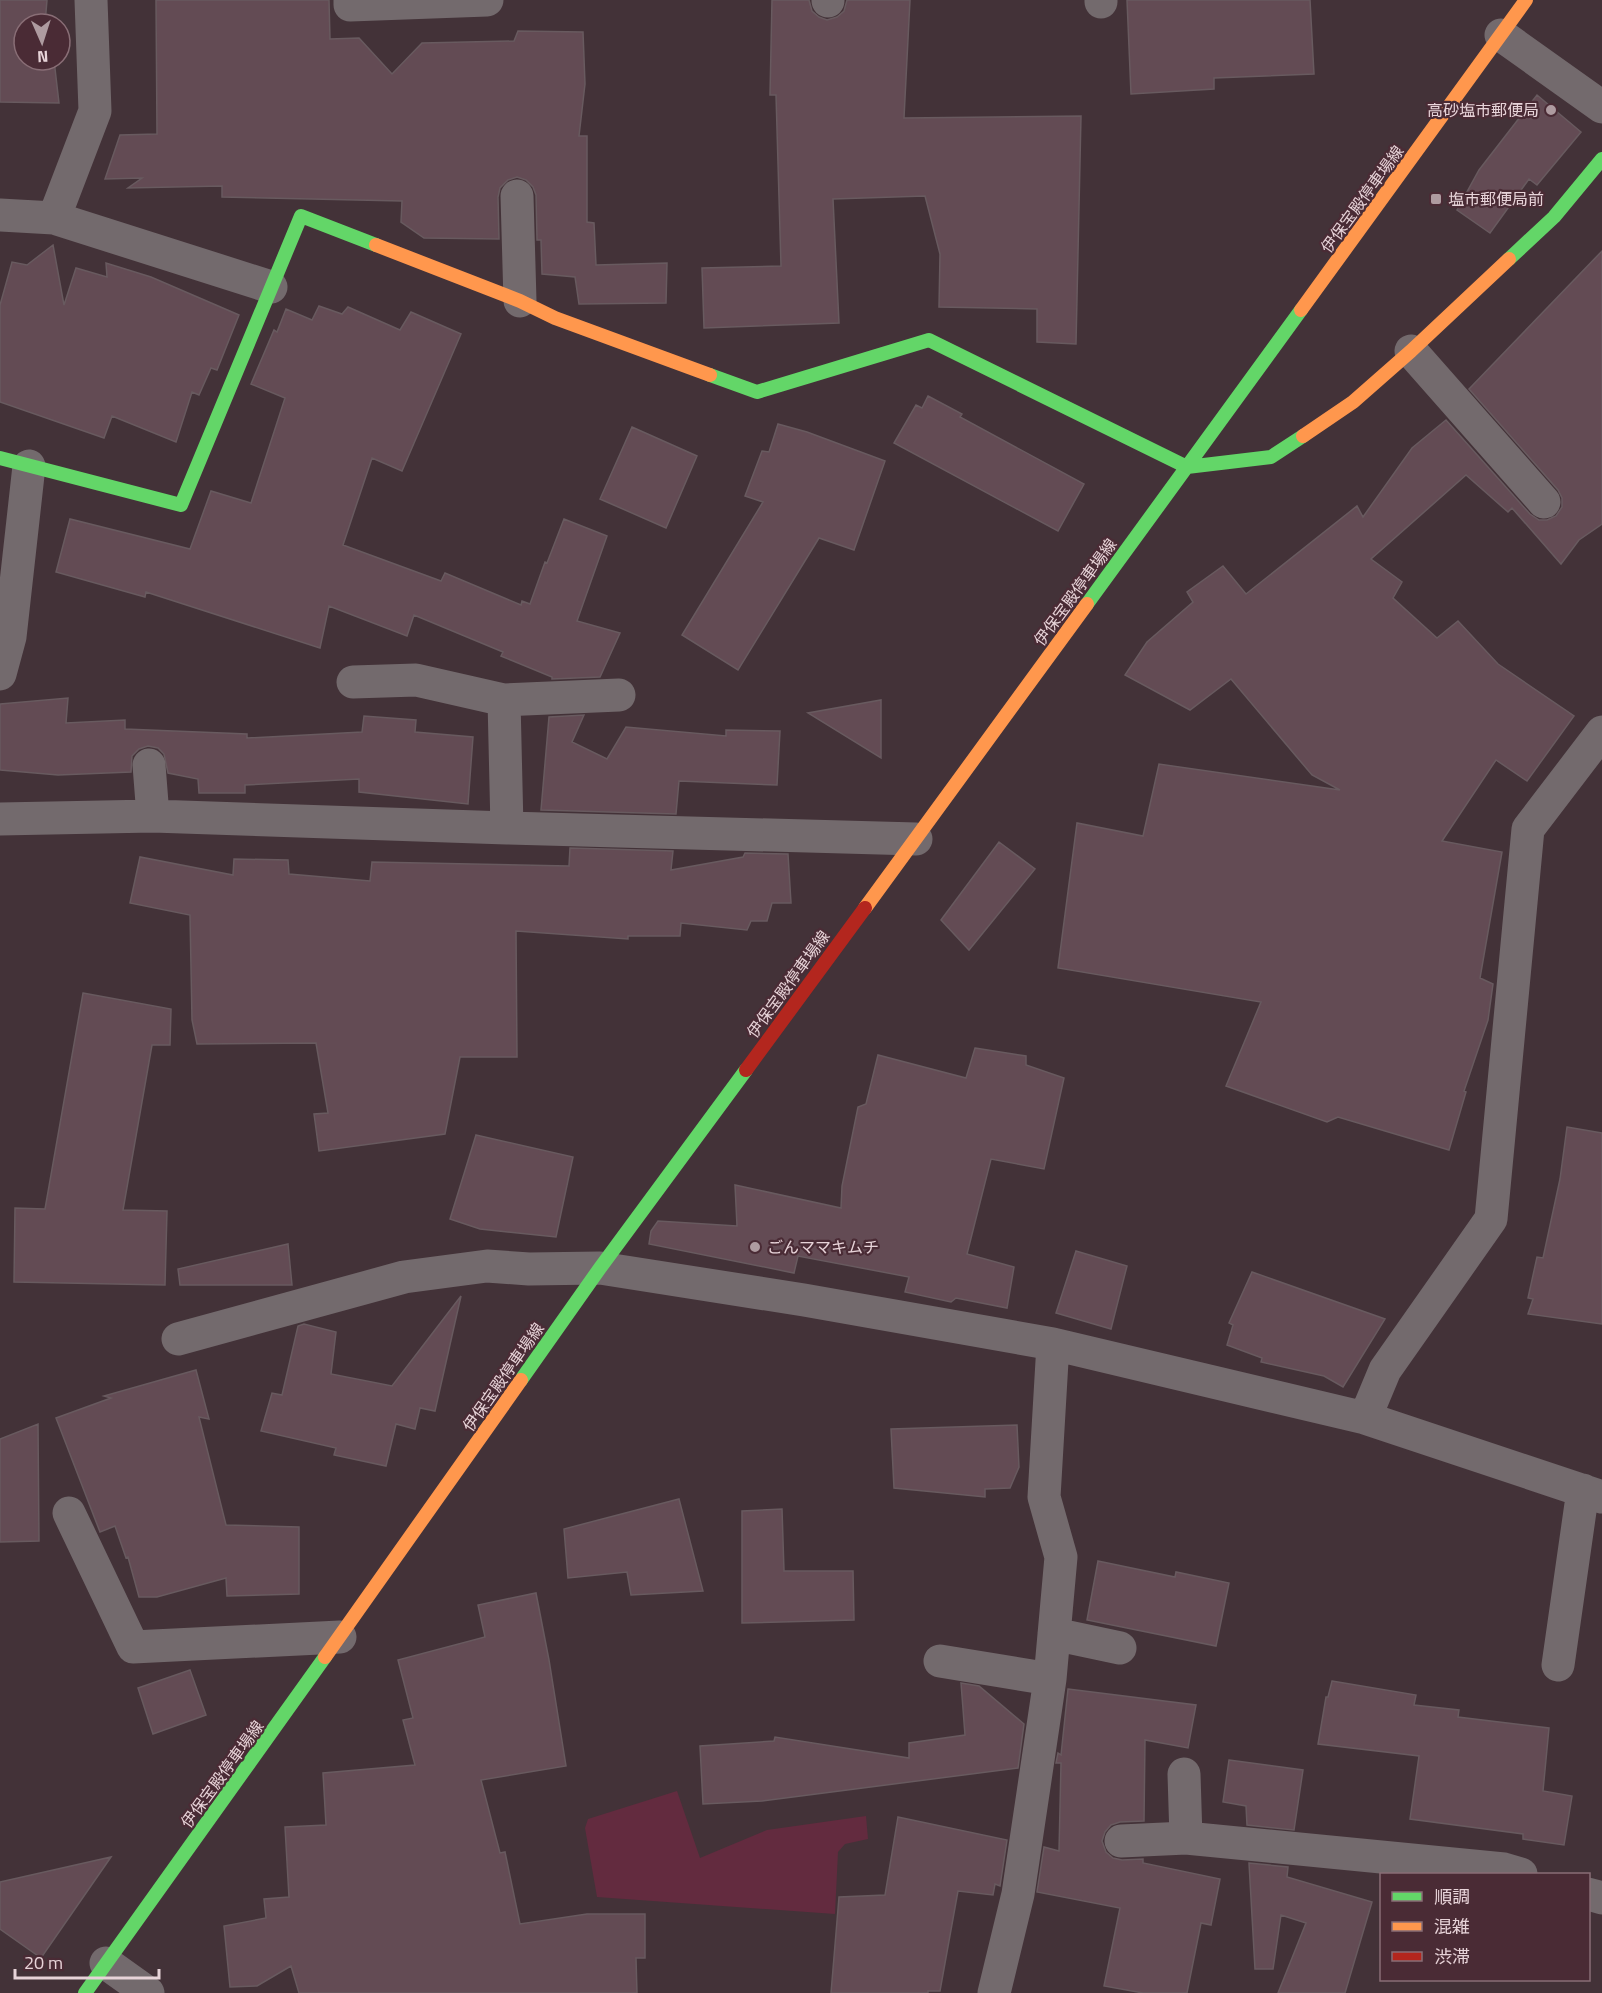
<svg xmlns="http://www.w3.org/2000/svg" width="1602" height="1993" viewBox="0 0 1602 1993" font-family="'Titillium Web','Noto Sans JP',sans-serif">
<rect width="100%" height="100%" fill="#433238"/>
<path fill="#632b3f" d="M 677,1791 L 700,1858 L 767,1830 L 866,1816 L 868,1839 L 845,1844 L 838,1852 L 835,1914 L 597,1897 L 585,1828 L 588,1819 Z"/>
<path fill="#634b54" stroke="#685a5f" stroke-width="1.5" d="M 0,0 L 47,0 L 45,24 L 24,24 L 24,60 L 54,60 L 59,103 L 0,102 Z
M 156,0 L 329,0 L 330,39 L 359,38 L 392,74 L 422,43 L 514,41 L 518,31 L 583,32 L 585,84 L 579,136 L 587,136 L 587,222 L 594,223 L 596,265 L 667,263 L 666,303 L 579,304 L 575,277 L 542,274 L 541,240 L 537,240 L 536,195 L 533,187 L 526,180 L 517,177 L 508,180 L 500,188 L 498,197 L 499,239 L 424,238 L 401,222 L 402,201 L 222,197 L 222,186 L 128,188 L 142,178 L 105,179 L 120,135 L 157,134 Z
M 772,0 L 809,0 L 812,11 L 819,17 L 827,20 L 837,17 L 844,11 L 847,0 L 910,0 L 904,118 L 1081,116 L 1076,344 L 1037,342 L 1037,309 L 939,307 L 940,254 L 925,196 L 833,199 L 839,323 L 704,328 L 702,268 L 781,266 L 776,95 L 770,95 Z
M 1127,0 L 1310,0 L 1314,74 L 1214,78 L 1214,89 L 1131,94 Z
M 1537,95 L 1581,132 L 1537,185 L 1529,179 L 1490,233 L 1457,210 L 1479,170 Z
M 53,245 L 64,305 L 76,268 L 107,277 L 106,263 L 151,277 L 239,315 L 217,370 L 211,368 L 199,395 L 192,392 L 176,442 L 112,416 L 104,438 L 0,402 L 0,305 L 12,262 L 27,265 Z
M 1602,251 L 1602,524 L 1579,540 L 1561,564 L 1512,508 L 1508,512 L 1466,475 L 1371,559 L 1402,582 L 1393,598 L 1437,638 L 1458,621 L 1498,664 L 1574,716 L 1527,781 L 1496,760 L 1442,841 L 1502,852 L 1480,978 L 1493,984 L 1488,1020 L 1464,1091 L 1466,1092 L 1449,1150 L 1338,1117 L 1327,1122 L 1226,1086 L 1261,1002 L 1058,968 L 1077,823 L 1143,836 L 1159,764 L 1340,790 L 1312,775 L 1231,679 L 1190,710 L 1125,675 L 1147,642 L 1193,602 L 1187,592 L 1223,566 L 1246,594 L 1357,506 L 1363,517 L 1412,448 L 1446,420 L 1530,514 L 1539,520 L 1547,520 L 1556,516 L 1562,507 L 1562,498 L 1558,490 L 1469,389 Z
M 319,306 L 342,314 L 348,307 L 400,330 L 411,312 L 461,334 L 402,471 L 372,458 L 343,545 L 441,581 L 445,573 L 521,605 L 522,601 L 530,604 L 545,562 L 547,563 L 564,519 L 607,536 L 577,621 L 620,633 L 600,677 L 552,679 L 552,677 L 501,656 L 503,652 L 414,615 L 407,636 L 329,606 L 320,648 L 146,592 L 145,597 L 56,572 L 70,519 L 190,549 L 211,491 L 251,503 L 285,398 L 251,384 L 274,330 L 277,332 L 286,309 L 312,320 Z
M 928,396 L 962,414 L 960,417 L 1084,484 L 1058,531 L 894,443 L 916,405 L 922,408 Z
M 778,424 L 807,432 L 885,461 L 854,550 L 819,538 L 738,670 L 682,635 L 763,502 L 745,496 L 762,451 L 769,452 Z
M 632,427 L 697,456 L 666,528 L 600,499 Z
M 68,698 L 66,723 L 125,720 L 125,729 L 247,734 L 247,738 L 362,732 L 364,716 L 416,720 L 415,732 L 473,737 L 468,804 L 359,792 L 359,779 L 245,785 L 245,793 L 199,793 L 198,779 L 168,773 L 164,754 L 158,748 L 148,746 L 139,749 L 132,756 L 131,772 L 58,775 L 0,770 L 0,704 Z
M 881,700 L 881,758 L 808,713 Z
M 584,715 L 572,742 L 607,759 L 626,727 L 726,736 L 726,730 L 780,731 L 777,785 L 679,781 L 676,814 L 541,810 L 549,717 Z
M 999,842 L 1035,869 L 969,950 L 941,920 Z
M 570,848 L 673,851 L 671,870 L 743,857 L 745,853 L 788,854 L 791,903 L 772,903 L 767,921 L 751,921 L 747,930 L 681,923 L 680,936 L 628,936 L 628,939 L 516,931 L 517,1057 L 460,1057 L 445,1134 L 319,1151 L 314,1114 L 328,1113 L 316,1043 L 197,1044 L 192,1020 L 190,915 L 130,903 L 140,857 L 233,875 L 234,859 L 288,860 L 289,874 L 370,881 L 372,862 L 569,866 Z
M 83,993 L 171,1009 L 170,1045 L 152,1045 L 123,1210 L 167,1211 L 165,1285 L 14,1282 L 15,1208 L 45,1209 Z
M 975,1048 L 1026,1056 L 1026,1065 L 1064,1078 L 1044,1169 L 991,1159 L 967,1254 L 1014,1267 L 1007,1308 L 956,1298 L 951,1302 L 905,1292 L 909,1277 L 798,1256 L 794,1273 L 649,1244 L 651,1231 L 658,1221 L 737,1226 L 735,1185 L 841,1208 L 842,1186 L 858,1107 L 866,1104 L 878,1055 L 966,1078 Z
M 1567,1127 L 1602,1133 L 1602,1324 L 1528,1314 L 1533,1299 L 1528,1298 L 1537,1257 L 1543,1258 L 1560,1179 Z
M 476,1135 L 573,1157 L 556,1237 L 480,1229 L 450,1219 Z
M 288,1244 L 292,1285 L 180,1285 L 178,1269 Z
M 1076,1251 L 1127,1266 L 1111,1329 L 1056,1313 Z
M 1252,1272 L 1385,1319 L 1343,1387 L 1324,1376 L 1261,1362 L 1262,1358 L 1227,1345 L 1233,1325 L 1229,1323 Z
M 461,1296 L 435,1411 L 420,1408 L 415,1429 L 396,1424 L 386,1466 L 334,1455 L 336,1448 L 261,1431 L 272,1393 L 282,1395 L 298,1326 L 304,1324 L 336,1332 L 331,1374 L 392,1386 Z
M 196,1370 L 209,1419 L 199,1417 L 226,1525 L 299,1527 L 299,1594 L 227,1596 L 226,1578 L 157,1597 L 139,1597 L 128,1557 L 126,1558 L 115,1526 L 100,1532 L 56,1418 L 111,1398 L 104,1396 Z
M 38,1424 L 39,1541 L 0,1542 L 0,1439 Z
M 1017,1425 L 1019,1467 L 1010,1488 L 985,1489 L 985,1497 L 894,1488 L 891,1429 Z
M 679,1499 L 703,1591 L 631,1595 L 627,1572 L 568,1578 L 564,1529 Z
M 782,1509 L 784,1571 L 853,1571 L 854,1620 L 742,1623 L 742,1511 Z
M 1098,1561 L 1175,1577 L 1176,1572 L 1229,1583 L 1216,1646 L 1087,1620 Z
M 536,1593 L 549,1660 L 566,1766 L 481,1780 L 500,1853 L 505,1852 L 520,1924 L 587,1914 L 645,1914 L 645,1958 L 636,1958 L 637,1993 L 299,1993 L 291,1966 L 257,1986 L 230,1987 L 224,1926 L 266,1918 L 264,1899 L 289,1897 L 285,1827 L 326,1825 L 323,1773 L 415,1765 L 403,1720 L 413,1718 L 398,1660 L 485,1637 L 478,1605 Z
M 190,1670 L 206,1715 L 153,1734 L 138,1688 Z
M 1332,1681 L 1416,1695 L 1414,1705 L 1459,1710 L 1458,1717 L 1549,1728 L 1543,1791 L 1572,1796 L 1564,1845 L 1523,1839 L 1523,1834 L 1410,1819 L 1419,1756 L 1318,1744 L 1326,1697 L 1328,1697 Z
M 961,1683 L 979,1686 L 1024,1724 L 1018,1768 L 762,1801 L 703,1804 L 700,1746 L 774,1741 L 775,1737 L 909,1758 L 909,1743 L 965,1735 Z
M 1068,1689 L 1196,1705 L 1188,1748 L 1145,1740 L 1144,1821 L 1120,1822 L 1111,1825 L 1105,1832 L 1102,1841 L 1106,1852 L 1113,1858 L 1122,1860 L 1143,1859 L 1143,1863 L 1220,1879 L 1211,1925 L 1201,1923 L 1187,1993 L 1143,1993 L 1104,1986 L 1120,1908 L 1037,1892 L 1044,1847 L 1059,1851 L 1061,1763 L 1056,1763 L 1058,1753 L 1061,1755 Z
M 1229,1760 L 1303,1770 L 1294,1830 L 1247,1825 L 1246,1806 L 1223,1802 Z
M 898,1817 L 1007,1840 L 1000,1886 L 995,1884 L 993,1895 L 958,1891 L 940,1991 L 928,1991 L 928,1993 L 831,1993 L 839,1897 L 885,1895 Z
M 111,1857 L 41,1958 L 0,1929 L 0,1882 Z
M 1249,1863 L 1288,1867 L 1287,1877 L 1372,1902 L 1345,1993 L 1278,1993 L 1306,1923 L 1281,1915 L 1273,1969 L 1255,1969 Z"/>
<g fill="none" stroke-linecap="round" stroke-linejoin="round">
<path stroke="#736a6d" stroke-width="33" d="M 350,0 L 350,5 L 487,0
M 828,0 L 828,1
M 1101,0 L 1101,2
M 1501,35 L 1602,107
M 517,196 L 520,301
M 0,215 L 54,218 L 271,287
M 54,218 L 95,111 L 91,0
M 1411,351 L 1544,502
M 0,674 L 10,637 L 29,466
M 353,682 L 416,680 L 504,700 L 619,695
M 504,700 L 507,828
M 149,765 L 153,816
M 0,819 L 153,816 L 507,828 L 916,839
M 178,1339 L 404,1277 L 487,1266 L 529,1269 L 600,1268 L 804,1300 L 1053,1344 L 1365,1418 L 1602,1497
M 1365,1418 L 1385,1370 L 1491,1219 L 1528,829 L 1602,732
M 69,1513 L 133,1647 L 340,1637
M 1054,1634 L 1120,1648
M 940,1661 L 1050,1679
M 1558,1665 L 1583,1490
M 1184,1774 L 1186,1838
M 1121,1841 L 1186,1838 L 1504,1869 L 1521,1874
M 1588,1894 L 1602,1898
M 106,1963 L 148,1993
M 994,1993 L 1018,1894 L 1050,1679 L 1061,1557 L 1044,1497 L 1053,1344"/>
<path stroke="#63d668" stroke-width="14" d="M 1509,259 L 1554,217 L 1602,159
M 710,375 L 757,392 L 929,340 L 1187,467 L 1271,457 L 1303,436
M 0,458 L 181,505 L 301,216 L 376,245
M 1087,604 L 1301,310
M 521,1380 L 600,1268 L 746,1070
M 85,1993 L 325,1657"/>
<path stroke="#ff974d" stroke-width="14" d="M 376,245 L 520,301 L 555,318 L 710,375
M 1301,310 L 1526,0
M 1303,436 L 1353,402 L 1411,351 L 1509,259
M 865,908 L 1087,604
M 325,1657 L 521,1380"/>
<path stroke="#b3261e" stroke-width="14" d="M 746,1070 L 865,908"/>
</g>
<g fill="#ae9ba0" stroke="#4a2b35" stroke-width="2">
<circle cx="1551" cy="110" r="6"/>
<rect x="1430" y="193" width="12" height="12" rx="3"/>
<circle cx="755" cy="1247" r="6"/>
</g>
<g text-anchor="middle" stroke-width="4.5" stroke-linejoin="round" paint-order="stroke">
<g font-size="16" fill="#e7d3d8" stroke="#4a2b35" text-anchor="start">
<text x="1539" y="116" text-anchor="end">高砂塩市郵便局</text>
<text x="1448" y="205">塩市郵便局前</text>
<text x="767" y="1253">ごんママキムチ</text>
</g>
<g font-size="16" fill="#e7d3d8" stroke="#4a2b35">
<text transform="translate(1362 199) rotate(-54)" y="6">伊保宝殿停車場線</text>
<text transform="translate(1075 592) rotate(-54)" y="6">伊保宝殿停車場線</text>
<text transform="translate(788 984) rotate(-54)" y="6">伊保宝殿停車場線</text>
<text transform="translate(503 1377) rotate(-55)" y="6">伊保宝殿停車場線</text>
<text transform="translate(222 1774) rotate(-54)" y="6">伊保宝殿停車場線</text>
</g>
</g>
<rect x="1380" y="1873" width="210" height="108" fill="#4a2b35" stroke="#896e76" stroke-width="1.5"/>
<rect x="1392" y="1892" width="30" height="9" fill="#63d668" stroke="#896e76" stroke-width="1.5"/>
<text x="1434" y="1903" font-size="18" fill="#e7d3d8">順調</text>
<rect x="1392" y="1922" width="30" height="9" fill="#ff974d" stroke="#896e76" stroke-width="1.5"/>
<text x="1434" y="1933" font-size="18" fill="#e7d3d8">混雑</text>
<rect x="1392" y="1952" width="30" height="9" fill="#b3261e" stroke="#896e76" stroke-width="1.5"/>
<text x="1434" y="1963" font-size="18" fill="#e7d3d8">渋滞</text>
<g transform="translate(42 42) rotate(177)"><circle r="28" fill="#4a2b35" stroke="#896e76" stroke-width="1.5"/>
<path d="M0-4.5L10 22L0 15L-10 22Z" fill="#ae9ba0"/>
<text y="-9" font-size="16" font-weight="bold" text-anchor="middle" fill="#e7d3d8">N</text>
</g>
<path d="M15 1969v9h144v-9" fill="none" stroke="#e7d3d8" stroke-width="3"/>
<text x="24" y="1969" font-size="18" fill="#e7d3d8" stroke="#4a2b35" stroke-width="4.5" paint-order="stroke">20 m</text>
</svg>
